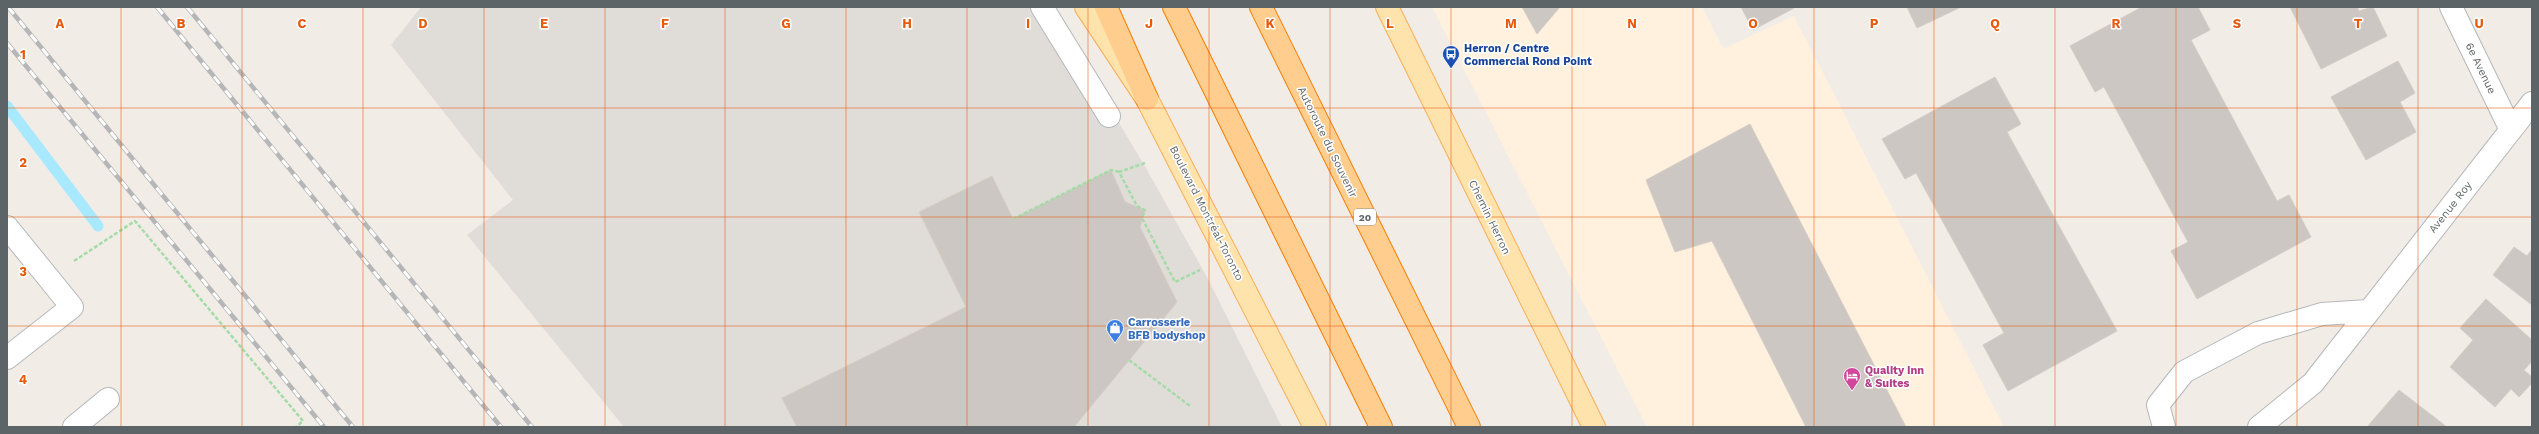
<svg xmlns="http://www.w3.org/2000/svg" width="2539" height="434" viewBox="0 0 2539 434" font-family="'Work Sans',sans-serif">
<rect width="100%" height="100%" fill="#f1ece6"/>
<path fill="#fff1dd" d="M 1432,7 L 1702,7 L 1723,49 L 1794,16 L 2004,427 L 1647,427 Z"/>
<path fill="#e0dcd8" d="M 421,7 L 1050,7 L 1147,170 L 1207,277 L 1282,427 L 624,427 L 467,235 L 513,200 L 391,45 Z"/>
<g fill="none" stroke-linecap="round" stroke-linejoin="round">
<path stroke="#a8e9ff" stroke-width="11" d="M 7,106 L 98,226"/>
</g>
<path fill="#ccc7c2" stroke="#d6cdc4" d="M 1522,7 L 1560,7 L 1537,34 Z
M 1741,7 L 1796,7 L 1753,30 Z
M 1907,7 L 1961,7 L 1917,28 Z
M 2142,7 L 2198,7 L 2210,30 L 2191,40 L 2277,201 L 2289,195 L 2311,237 L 2197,299 L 2171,251 L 2188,242 L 2104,87 L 2095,92 L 2070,46 Z
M 2290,7 L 2357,7 L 2359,11 L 2373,7 L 2387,36 L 2321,69 Z
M 2398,61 L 2415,93 L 2400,102 L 2416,132 L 2366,160 L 2331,97 Z
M 1995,77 L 2021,124 L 2007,132 L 2117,331 L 2008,391 L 1983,345 L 2004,333 L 1916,173 L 1905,179 L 1882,139 Z
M 1750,124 L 1906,427 L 1806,427 L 1712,241 L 1675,252 L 1646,180 Z
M 1111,170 L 1125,202 L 1145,210 L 1140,227 L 1177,302 L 1074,427 L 797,427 L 782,398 L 966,307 L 919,212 L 992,176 L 1013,219 Z
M 2514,247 L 2527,256 L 2532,249 L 2532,305 L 2493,275 Z
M 2486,299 L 2532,340 L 2532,361 L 2524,370 L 2532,377 L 2532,383 L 2519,397 L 2511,389 L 2495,407 L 2450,367 L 2473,340 L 2460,328 Z
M 2399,390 L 2447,427 L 2367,427 Z"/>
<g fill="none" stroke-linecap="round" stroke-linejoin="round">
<defs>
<path id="minor" d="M 1042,7 L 1109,116
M 2451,7 L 2511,130
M 7,227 L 72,307 L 7,358
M 74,427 L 108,399
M 2164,427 L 2158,405 L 2184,372 L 2258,333 L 2322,314 L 2368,311
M 2259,427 L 2313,383 L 2532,103"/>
<path id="major" d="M 1086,7 L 1147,99 L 1315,427
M 1387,7 L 1594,427"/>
<path id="highway" d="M 1106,7 L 1147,99
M 1174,7 L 1381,427
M 1261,7 L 1469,427"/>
</defs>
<use href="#minor" stroke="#b4b8bb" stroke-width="24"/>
<use href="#major" stroke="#faae56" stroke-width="24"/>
<use href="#highway" stroke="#f77d00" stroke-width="24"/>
<path stroke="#a4dca8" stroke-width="2.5" stroke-dasharray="4 2" stroke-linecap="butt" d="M 1145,163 L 1119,172 L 1137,206 L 1145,210 L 1142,218 L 1175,282 L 1200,270
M 1013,219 L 1111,170 L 1119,172
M 74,261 L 135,221 L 303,421 L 296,427
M 1129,360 L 1190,406"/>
<use href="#minor" stroke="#fff" stroke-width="22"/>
<use href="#major" stroke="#ffe3ad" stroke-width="22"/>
<use href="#highway" stroke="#ffce8f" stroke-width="22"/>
<defs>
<path id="rail" d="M 8,7 L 353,427
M 157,7 L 501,427
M 187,7 L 532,427
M 7,43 L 324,427"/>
</defs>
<use href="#rail" stroke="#b5b6b7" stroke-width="4.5"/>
<use href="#rail" stroke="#fff" stroke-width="3" stroke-dasharray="9" stroke-linecap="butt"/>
</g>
<path fill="none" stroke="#e8590c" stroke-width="1" stroke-opacity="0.55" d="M 121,7 L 121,427M 242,7 L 242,427M 363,7 L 363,427M 484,7 L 484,427M 605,7 L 605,427M 725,7 L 725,427M 846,7 L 846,427M 967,7 L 967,427M 1088,7 L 1088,427M 1209,7 L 1209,427M 1330,7 L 1330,427M 1451,7 L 1451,427M 1572,7 L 1572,427M 1693,7 L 1693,427M 1814,7 L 1814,427M 1934,7 L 1934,427M 2055,7 L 2055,427M 2176,7 L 2176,427M 2297,7 L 2297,427M 2418,7 L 2418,427M 7,108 L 2532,108M 7,217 L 2532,217M 7,326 L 2532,326"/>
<defs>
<symbol id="bus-pin" viewBox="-11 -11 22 30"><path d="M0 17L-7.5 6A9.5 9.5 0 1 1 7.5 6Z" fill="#1a4fb4" stroke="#fff"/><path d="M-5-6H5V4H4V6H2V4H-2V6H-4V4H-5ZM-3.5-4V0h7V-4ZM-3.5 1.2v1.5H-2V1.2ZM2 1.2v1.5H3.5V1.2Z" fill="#fff"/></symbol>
<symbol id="shop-pin" viewBox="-11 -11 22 30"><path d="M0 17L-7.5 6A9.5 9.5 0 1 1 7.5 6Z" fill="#3f7fe0" stroke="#fff"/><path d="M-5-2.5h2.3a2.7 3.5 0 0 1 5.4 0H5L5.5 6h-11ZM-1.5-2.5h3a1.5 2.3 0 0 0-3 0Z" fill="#fff"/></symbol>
<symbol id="hotel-pin" viewBox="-11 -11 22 30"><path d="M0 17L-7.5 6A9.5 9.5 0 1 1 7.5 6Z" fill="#d1479c" stroke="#fff"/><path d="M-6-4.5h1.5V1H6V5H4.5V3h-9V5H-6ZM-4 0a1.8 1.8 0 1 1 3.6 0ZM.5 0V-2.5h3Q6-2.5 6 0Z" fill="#fff"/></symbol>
</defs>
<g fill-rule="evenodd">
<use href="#bus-pin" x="1441" y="44" width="20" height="27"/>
<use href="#shop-pin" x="1105" y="318" width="20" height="27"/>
<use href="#hotel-pin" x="1842" y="366" width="20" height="27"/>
</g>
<g text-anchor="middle" stroke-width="3" stroke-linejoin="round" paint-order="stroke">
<rect fill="#fff" stroke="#8e9295" stroke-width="1" x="1354" y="209" width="22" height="16" rx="3"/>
<g font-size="10" font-weight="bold" fill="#5d6467">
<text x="1365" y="221">20</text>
</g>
<g font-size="11" font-weight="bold" fill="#164399" stroke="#fff" text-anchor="start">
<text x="1464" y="52">Herron / Centre<tspan x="1464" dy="13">Commercial Rond Point</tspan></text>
</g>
<g font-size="11" fill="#5d6467" stroke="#fff">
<text transform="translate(2481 68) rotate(64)" y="4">6e Avenue</text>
<text transform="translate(1328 142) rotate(64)" y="4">Autoroute du Souvenir</text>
<text transform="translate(2450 207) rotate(-52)" y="4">Avenue Roy</text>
<text transform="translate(1207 213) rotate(63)" y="4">Boulevard Montréal-Toronto</text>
<text transform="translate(1490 217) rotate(64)" y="4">Chemin Herron</text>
</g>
<g font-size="11" font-weight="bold" fill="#366cbe" stroke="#fff" text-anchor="start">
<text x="1128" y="326">Carrosserie<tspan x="1128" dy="13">BFB bodyshop</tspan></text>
</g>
<g font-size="11" font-weight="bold" fill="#b23c85" stroke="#fff" text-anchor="start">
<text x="1865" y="374">Quality Inn<tspan x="1865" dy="13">&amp; Suites</tspan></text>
</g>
</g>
<g font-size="13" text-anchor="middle" font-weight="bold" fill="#e8590c" stroke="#fff" stroke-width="3" stroke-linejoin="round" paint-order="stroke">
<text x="60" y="28">A</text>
<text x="181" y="28">B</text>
<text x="302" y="28">C</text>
<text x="423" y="28">D</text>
<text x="544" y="28">E</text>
<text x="665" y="28">F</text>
<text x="786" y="28">G</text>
<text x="907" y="28">H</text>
<text x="1028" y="28">I</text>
<text x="1149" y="28">J</text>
<text x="1270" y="28">K</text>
<text x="1390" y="28">L</text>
<text x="1511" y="28">M</text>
<text x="1632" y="28">N</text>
<text x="1753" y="28">O</text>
<text x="1874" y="28">P</text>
<text x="1995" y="28">Q</text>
<text x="2116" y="28">R</text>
<text x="2237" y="28">S</text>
<text x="2358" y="28">T</text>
<text x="2479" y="28">U</text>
<text x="23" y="59">1</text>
<text x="23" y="167">2</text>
<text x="23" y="276">3</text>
<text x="23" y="384">4</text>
</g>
<rect width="2539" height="434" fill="none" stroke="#5d6467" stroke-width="16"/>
</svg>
